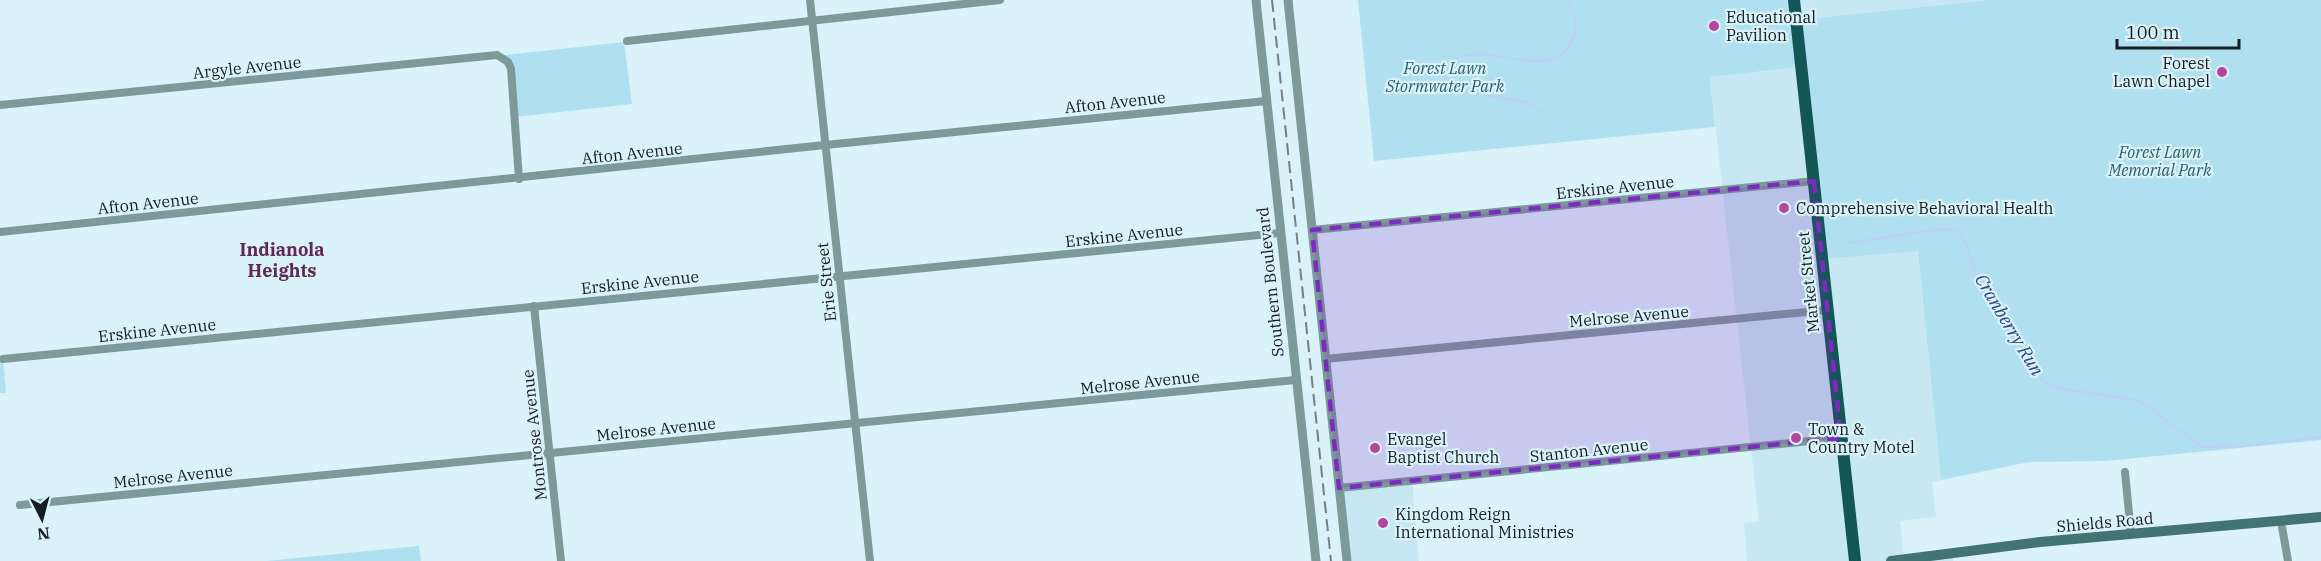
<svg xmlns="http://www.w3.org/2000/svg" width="2321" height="561" viewBox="0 0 2321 561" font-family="'IBM Plex Serif',serif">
<rect width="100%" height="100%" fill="#daf2fa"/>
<path fill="#c7e8f3" d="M 1794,0 L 1989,0 L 1796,20 Z
M 1802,67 L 1918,251 L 1941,480 L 1932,482 L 1936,517 L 1900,521 L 1904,559 L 1952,553 L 1953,561 L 1747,561 L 1744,523 L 1759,521 L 1710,77 Z
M 1412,481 L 1419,561 L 1347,561 L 1339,488 Z"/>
<path fill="#b0e0ef" d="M 1358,0 L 1794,0 L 1797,20 L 1989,0 L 2321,0 L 2321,440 L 2105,461 L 2029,462 L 1941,480 L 1918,251 L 1822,259 L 1801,67 L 1710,77 L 1715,127 L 1374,161 Z
M 624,42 L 632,104 L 515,117 L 511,69 L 497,56 Z
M 0,358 L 3,359 L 6,393 L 0,393 Z
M 419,546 L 421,561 L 266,561 Z"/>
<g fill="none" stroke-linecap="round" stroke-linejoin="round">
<path stroke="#bdd0f8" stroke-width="2" d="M 1542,113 L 1530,103 L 1455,90 L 1446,78 C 1449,68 1451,60 1462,56 C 1496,46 1553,83 1573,39 C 1579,24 1575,12 1566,0
M 1849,243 L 1940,229 L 1956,231 L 1963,237 L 1977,275 L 2038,378 L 2058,388 L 2134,400 L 2147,406 L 2202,447 L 2244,446 L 2321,437"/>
<path stroke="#7c9a9a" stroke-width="8" d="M 810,0 L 870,561
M 627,41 L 1000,0
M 0,105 L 497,55 L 508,62 L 511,69 L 519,179
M 1312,230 L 1814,181
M 0,232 L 825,145 L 1266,101
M 534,306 L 561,561
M 3,359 L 1280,233
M 1325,359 L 1827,310
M 2125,472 L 2131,534
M 1339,488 L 1841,438
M 20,505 L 1295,380
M 2281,521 L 2288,561"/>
<path stroke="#7c9a9a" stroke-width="9" d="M 1256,0 L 1316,561
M 1288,0 L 1347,561"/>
<path stroke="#437372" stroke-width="10" d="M 1891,561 L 2040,542 L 2321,517"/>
<path stroke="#125656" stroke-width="12" d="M 1794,0 L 1855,561"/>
<path stroke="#718186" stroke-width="2" stroke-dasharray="12 6" stroke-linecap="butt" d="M 1272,0 L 1331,561"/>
</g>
<path fill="#7b2cbf" fill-opacity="0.2" stroke="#7b2cbf" stroke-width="4.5" stroke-dasharray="12 8" stroke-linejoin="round" d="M 1814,181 L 1841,438 L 1339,488 L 1312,230 Z"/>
<g fill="#b645a1" stroke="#daf2fa" stroke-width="2">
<circle cx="1714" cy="26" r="6"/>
<circle cx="2222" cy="72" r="6"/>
<circle cx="1784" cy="208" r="6"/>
<circle cx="1796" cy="438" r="6"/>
<circle cx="1375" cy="448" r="6"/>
<circle cx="1383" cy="523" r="6"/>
</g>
<g text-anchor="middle" stroke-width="4.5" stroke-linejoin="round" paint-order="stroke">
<g font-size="16" fill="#151d20" stroke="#daf2fa" text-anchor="start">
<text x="1726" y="23">Educational<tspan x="1726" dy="18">Pavilion</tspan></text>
<text x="2210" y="69" text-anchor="end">Forest<tspan x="2210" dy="18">Lawn Chapel</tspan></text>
<text x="1796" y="214">Comprehensive Behavioral Health</text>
<text x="1808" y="435">Town &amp;<tspan x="1808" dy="18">Country Motel</tspan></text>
<text x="1387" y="445">Evangel<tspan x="1387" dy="18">Baptist Church</tspan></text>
<text x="1395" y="520">Kingdom Reign<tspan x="1395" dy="18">International Ministries</tspan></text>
</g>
<g font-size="16" fill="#151d20" stroke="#daf2fa">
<text transform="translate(247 67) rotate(-6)" y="6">Argyle Avenue</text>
<text transform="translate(1115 102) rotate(-6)" y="6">Afton Avenue</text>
<text transform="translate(632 153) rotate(-6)" y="6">Afton Avenue</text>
<text transform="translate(1615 187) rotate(-6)" y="6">Erskine Avenue</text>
<text transform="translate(148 203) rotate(-6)" y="6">Afton Avenue</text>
<text transform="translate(1124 235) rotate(-6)" y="6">Erskine Avenue</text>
<text transform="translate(640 282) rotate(-6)" y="6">Erskine Avenue</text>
<text transform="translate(826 282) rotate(-96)" y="6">Erie Street</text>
<text transform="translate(1270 282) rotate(-96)" y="6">Southern Boulevard</text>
<text transform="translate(1808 282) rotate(-96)" y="6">Market Street</text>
<text transform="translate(1629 316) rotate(-5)" y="6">Melrose Avenue</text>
<text transform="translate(157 330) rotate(-6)" y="6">Erskine Avenue</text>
<text transform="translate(1140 382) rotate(-6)" y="6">Melrose Avenue</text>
<text transform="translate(656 429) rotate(-6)" y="6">Melrose Avenue</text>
<text transform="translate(534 435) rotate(-96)" y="6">Montrose Avenue</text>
<text transform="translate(1589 450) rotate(-6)" y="6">Stanton Avenue</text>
<text transform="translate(173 476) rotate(-6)" y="6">Melrose Avenue</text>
<text transform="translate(2105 522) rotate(-5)" y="6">Shields Road</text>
</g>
<g font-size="16" font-style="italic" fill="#275f6f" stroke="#daf2fa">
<text x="1445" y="74">Forest Lawn<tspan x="1445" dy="18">Stormwater Park</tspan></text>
<text x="2160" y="158">Forest Lawn<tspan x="2160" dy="18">Memorial Park</tspan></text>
</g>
<g font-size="18" font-weight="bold" fill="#602955" stroke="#daf2fa">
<text x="282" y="256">Indianola<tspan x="282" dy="21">Heights</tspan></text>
</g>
<g font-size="18" font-style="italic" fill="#2e4783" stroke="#daf2fa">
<text transform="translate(2009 325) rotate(59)" y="6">Cranberry Run</text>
</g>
</g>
<g transform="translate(42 519) rotate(174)" stroke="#daf2fa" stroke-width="4.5" paint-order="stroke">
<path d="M0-4.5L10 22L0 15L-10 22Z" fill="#151d20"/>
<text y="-9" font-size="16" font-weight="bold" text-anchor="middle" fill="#151d20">N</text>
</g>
<path d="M2117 39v9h122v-9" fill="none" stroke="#151d20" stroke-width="3"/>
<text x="2126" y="39" font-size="18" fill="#151d20" stroke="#daf2fa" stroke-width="4.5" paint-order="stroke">100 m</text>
</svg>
